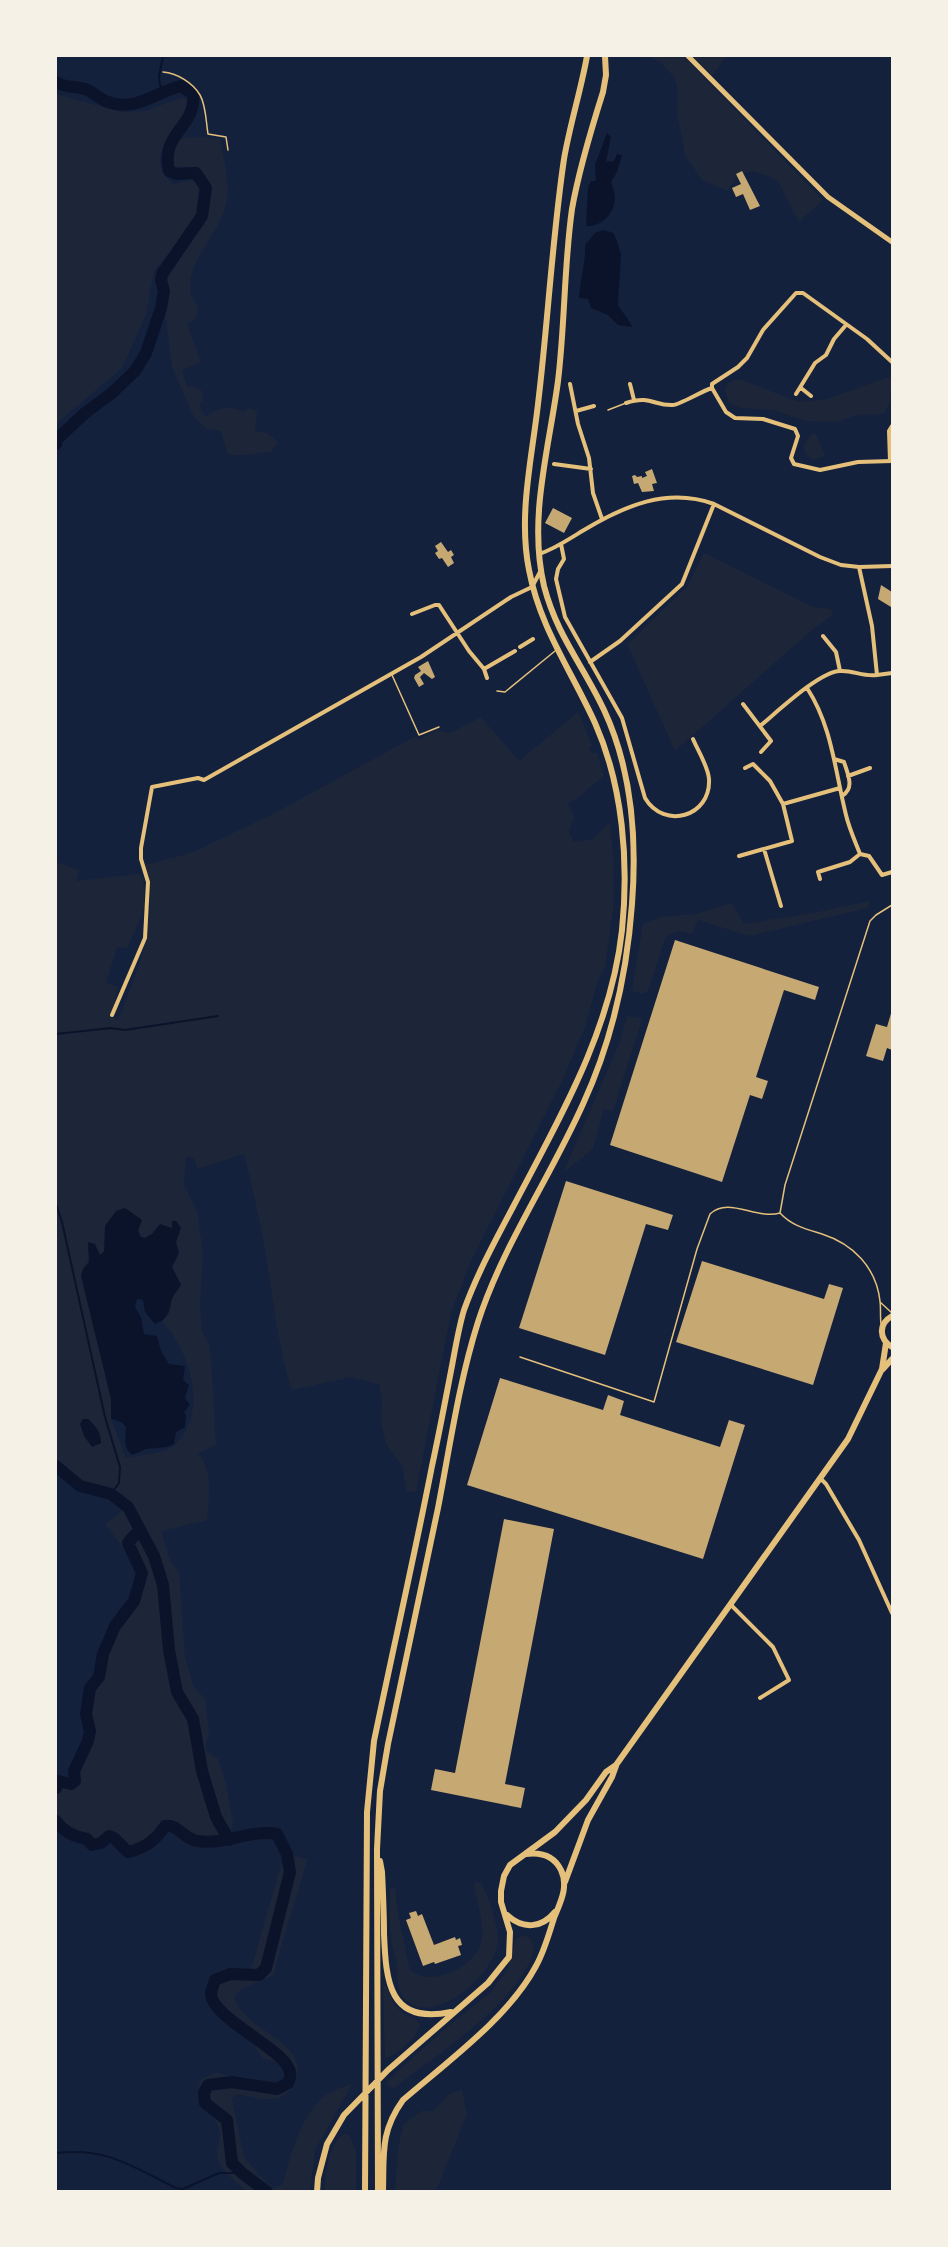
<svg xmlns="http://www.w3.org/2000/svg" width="948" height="2247" viewBox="0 0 948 2247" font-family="Figtree,sans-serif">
<rect width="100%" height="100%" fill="#14213d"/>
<path fill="#1d2539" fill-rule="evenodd" d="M 649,56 L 683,56 L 823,200 L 799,222 L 778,181 L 763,174 L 750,171 L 736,178 L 727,191 L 702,180 L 685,155 L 677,112 L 678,92 L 675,78 L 661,63 Z
M 693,56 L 726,56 L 712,76 Z
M 56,94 L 121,112 L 146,111 L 182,97 L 191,102 C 181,128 139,156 173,184 L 191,180 L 199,184 L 196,215 L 177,245 L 154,270 L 146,315 L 122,368 L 56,424 Z
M 196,137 L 220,139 C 223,158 230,180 227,199 C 223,232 184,261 191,294 C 192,298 196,303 198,307 L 196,318 L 187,324 L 201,362 L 182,370 L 187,387 L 194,386 L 201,390 L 203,400 L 200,405 L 203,414 L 207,416 C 217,408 231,405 243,412 L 250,408 L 257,411 L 255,431 L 267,433 L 278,442 L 271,452 C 256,452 241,458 228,454 L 221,431 L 207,429 L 194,417 L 172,367 L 165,313 L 167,293 L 164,283 L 207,218 L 210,184 C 197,168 194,165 174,167 L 171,154 L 178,139 Z
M 892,376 L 890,402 L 884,414 L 857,415 L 836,422 L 806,421 L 773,410 L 741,408 L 729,403 L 725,390 L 728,383 L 734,380 L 742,380 L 799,402 L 827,399 Z
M 812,434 L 816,434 L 825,456 L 813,460 L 806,454 L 803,446 Z
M 704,553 L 813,607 L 831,609 L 833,615 L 812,630 L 675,751 L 627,644 L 687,587 Z
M 578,712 L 592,745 L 589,748 L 591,753 L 597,753 L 604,776 L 576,799 L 568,803 L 574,817 L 569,831 L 574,842 L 593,839 L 606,825 L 610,824 L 614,867 L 613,911 L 605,967 L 598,980 L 585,1027 L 562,1081 L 471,1261 L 451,1313 L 416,1492 L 406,1491 L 403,1467 L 386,1444 L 381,1423 L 382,1403 L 379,1384 L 351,1377 L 292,1390 C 277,1344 273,1296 265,1249 C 259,1217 252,1186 244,1154 L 197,1169 L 194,1158 L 186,1157 L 184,1185 L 197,1211 L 203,1253 L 200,1306 L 202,1331 L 209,1345 L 211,1359 L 216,1445 L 198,1453 C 213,1470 209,1498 207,1520 L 161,1531 L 170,1560 L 179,1573 L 185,1656 L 193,1685 L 205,1699 L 209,1732 L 205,1750 L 218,1759 L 225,1781 L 233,1822 L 229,1840 C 216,1840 201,1844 189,1839 C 180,1835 177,1825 165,1826 C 155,1841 145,1848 128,1852 L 114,1838 L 109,1836 L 101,1843 L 92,1845 C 87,1839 83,1840 76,1837 C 71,1834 64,1831 60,1827 C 51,1819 54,1792 58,1781 L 71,1784 L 75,1781 L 74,1771 L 88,1741 L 90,1731 L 86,1714 L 90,1688 L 99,1677 L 103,1654 L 115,1626 L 134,1601 L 142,1573 L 105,1524 L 128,1506 L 111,1494 L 80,1486 L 56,1466 L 56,862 L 79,870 L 76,881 L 138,874 L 143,878 L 145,907 L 141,911 L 142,915 L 127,948 L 117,947 L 106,983 L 118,987 L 112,1017 L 118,1020 C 138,971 160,918 145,865 L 191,853 L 273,814 L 416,736 L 419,740 L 437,730 L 449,733 L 454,731 L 481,717 L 519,761 ZM 135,1217 L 141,1220 L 138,1231 L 141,1237 L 145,1238 L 152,1234 L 160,1224 L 172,1229 L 172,1221 L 176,1221 C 183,1230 178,1233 176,1242 L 179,1253 L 172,1267 L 181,1284 L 172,1298 L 170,1312 L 162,1321 C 190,1351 210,1413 174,1446 C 167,1452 137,1456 126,1458 L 111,1419 L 111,1399 L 86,1292 L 83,1269 C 90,1261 90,1257 87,1247 L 100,1255 Z
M 870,901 L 868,908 L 749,936 L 698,920 L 692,934 L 677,931 L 666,936 L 648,991 L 643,994 L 632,991 L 643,924 L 660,917 L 696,914 L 732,903 L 744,924 L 823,911 Z
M 627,1016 L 642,1019 L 613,1111 L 604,1109 L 593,1149 L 563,1173 L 619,1044 Z
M 287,1854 L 307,1859 C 298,1899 282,1935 274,1975 L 241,1989 L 234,1997 C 246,2035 321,2043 290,2089 C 279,2106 253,2097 237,2094 L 232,2099 L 244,2157 L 272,2189 L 283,2184 C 290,2156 301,2113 326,2095 C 333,2089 344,2087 352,2084 L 315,2150 L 310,2191 C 297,2192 261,2194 250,2192 C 240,2189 222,2169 218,2160 C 214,2151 223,2138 219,2128 C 210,2104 194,2113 200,2080 L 216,2072 L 233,2078 L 256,2081 L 277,2089 L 288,2083 L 291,2072 L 287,2064 L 262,2058 L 246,2032 L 215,2005 L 211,1995 L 215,1980 L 230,1974 L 249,1976 L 281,1865 Z
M 475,1881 L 482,1884 C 489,1901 498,1922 498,1941 C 497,1972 432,2031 404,1998 C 396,1989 398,1978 397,1967 C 397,1959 394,1952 392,1945 C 389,1927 390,1907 390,1889 L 395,1888 L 398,1915 L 410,1970 C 416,1973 422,1977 428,1977 C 449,1978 479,1961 482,1938 C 484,1922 477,1903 474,1887 Z
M 523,1935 C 534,1938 535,1946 532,1956 C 517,2002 436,2056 398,2085 L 393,2089 L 387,2085 L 388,2080 L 447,2027 L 491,1992 L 507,1970 L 516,1939 Z
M 383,1986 L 386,1986 L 394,2004 L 405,2015 L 415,2019 L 420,2024 C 418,2039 398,2052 385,2059 Z
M 462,2090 L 467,2114 L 436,2191 L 395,2191 L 398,2147 L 404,2124 L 422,2111 L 433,2111 L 449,2094 Z
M 344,2134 L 349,2135 L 356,2151 L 356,2191 L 325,2191 C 326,2174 327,2145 344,2134 Z"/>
<path fill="#0b132b" d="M 607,133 L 611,137 L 606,162 L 614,161 L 617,154 L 622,155 L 617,172 L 611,182 C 612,186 615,192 615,197 C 615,213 602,227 586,226 L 588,188 L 591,181 L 596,181 L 595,165 Z
M 603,230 L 614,233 L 621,254 L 618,305 L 633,327 L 618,325 L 608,315 L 591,308 L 588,299 L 579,298 C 580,280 586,262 585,245 L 595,233 Z
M 125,1208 L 142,1220 L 138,1231 L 141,1237 L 145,1238 L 152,1234 L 160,1224 L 172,1228 L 172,1221 L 176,1221 L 181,1228 L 176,1242 L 179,1253 L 172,1267 L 181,1285 C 178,1290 172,1296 171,1302 C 168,1314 168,1319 155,1324 L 145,1312 L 143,1300 L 137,1299 L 135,1307 L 141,1317 L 144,1334 L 157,1336 L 161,1351 L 169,1364 L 185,1366 L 183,1380 L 189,1385 L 185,1398 L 190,1405 L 184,1412 L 186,1415 L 185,1427 L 176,1432 L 174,1444 L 167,1447 L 146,1449 L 132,1455 C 123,1447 125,1437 126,1427 L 121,1422 L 111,1419 L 111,1399 L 81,1276 L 83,1269 L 89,1262 L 88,1242 L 95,1244 L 100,1255 L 104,1252 L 105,1226 L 116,1211 Z
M 83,1419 L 88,1419 C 96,1426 101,1433 101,1443 L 92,1447 L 84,1436 L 80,1424 Z"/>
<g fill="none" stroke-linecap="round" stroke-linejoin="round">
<path stroke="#0b132b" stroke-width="2" d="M 163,56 L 159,76 L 160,85 L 165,90
M 56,1034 L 111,1028 L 125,1030 L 218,1016
M 56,1204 L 62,1222 L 105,1417 L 120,1467 L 119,1483 L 111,1494
M 56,2153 C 108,2147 132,2167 176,2188 L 183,2189 L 219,2173 L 242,2173"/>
<path stroke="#0b132b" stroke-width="12" d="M 56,82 C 64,88 78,86 88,90 C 95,94 101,100 108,102 C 136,112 156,92 181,86 L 193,94 C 197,127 160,132 169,171 L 176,174 L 196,173 L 206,188 L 202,216 L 162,274 L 161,280 L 164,291 L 161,308 L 146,353 L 135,371 L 112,393 L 85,413 L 57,439 L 56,444
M 56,1466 L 80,1486 L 111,1494 L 128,1507 L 154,1556 L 163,1585 L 169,1650 L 177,1692 L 193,1719 L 202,1771 L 216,1817 L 229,1840
M 56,1788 L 58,1781 L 71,1784 L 75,1781 L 74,1771 L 88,1741 L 90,1731 L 86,1714 L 90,1688 L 99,1677 L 103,1654 L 115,1626 L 134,1601 L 142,1573 L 128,1543 L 139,1530
M 56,1821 C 63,1831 75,1837 87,1839 L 92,1845 L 101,1843 L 109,1836 L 114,1838 L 128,1852 C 145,1848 155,1841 165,1826 C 179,1824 184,1840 198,1841 C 224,1845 252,1829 277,1834 L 287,1854 L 290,1872 L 266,1968 L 259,1975 L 230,1974 L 215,1980 C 214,1984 211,1990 211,1994 C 212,2019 289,2051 290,2073 C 291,2077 289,2080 288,2083 L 277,2089 L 232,2082 L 208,2085 L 204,2093 L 205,2103 L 227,2120 L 232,2163 L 242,2173 L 267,2192"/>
</g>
<path fill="#c6a872" d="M 742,171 L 760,206 L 750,210 L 743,194 L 736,197 L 732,188 L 741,184 L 736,174 Z
M 652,469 L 657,483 L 652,484 L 654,491 L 642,492 L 638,483 L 634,484 L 632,476 L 635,475 L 637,477 L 642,476 L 642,478 L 647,476 L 645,472 Z
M 553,508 L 572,518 L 564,533 L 545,523 Z
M 441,542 L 448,552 L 451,550 L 454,555 L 451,557 L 454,563 L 448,567 L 442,558 L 439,559 L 435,553 L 438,551 L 435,546 Z
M 881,585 L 892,592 L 891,607 L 878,599 Z
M 428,661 L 435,677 L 432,679 L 424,673 L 420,677 L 424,684 L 419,687 L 414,678 L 415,675 L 421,671 L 418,667 Z
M 675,940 L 819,987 L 815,1000 L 784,990 L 756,1077 L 768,1081 L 762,1099 L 750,1095 L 722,1182 L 610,1145 Z
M 892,1010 L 892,1050 L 887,1048 L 883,1061 L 866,1056 L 876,1024 L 887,1027 Z
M 566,1181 L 673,1215 L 668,1230 L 646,1224 L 605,1355 L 519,1328 Z
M 702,1261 L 824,1299 L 829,1284 L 843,1288 L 813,1385 L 676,1342 Z
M 500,1378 L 603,1410 L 608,1395 L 624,1401 L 620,1415 L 720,1447 L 729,1420 L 745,1425 L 703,1559 L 467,1485 Z
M 504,1519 L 554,1529 L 505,1784 L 525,1788 L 521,1808 L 431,1790 L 435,1769 L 455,1773 Z
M 416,1911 L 418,1916 L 422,1914 L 434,1945 L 455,1937 L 456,1940 L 460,1938 L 462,1945 L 458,1946 L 461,1955 L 435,1964 L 434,1962 L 423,1966 L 406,1920 L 411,1918 L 409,1913 Z"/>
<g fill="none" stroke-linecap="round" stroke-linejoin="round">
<path stroke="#e5c07b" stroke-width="1.5" d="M 163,72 C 177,73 193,83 200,95 C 206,105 206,122 208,134 L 226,137 L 228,150"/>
<path stroke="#e5c07b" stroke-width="1.5" d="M 608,410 L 626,403
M 392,675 L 419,735 L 439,727
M 497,691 L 505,692 L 555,651
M 880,1302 L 892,1313
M 881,1324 C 880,1316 881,1308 880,1301 C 876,1267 853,1244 822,1234 C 806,1229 792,1226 780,1213 L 785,1185 L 870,921 L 876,915 L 892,905
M 520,1357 L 654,1402 L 697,1249 L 710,1214 C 728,1196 757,1220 780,1213"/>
<path stroke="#e5c07b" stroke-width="4" d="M 570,384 L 578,424 L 589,458 L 593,493 L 602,519
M 630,384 L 634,400
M 712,388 L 712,384 L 738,367 L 747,358 L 763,330 L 796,293 L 803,293 L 867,339 L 892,362
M 712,388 L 726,412 L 735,418 L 763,419 L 795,429 L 798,436 L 791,458 L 794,464 L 820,470 L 858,462 L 892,461
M 801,388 L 811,396
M 796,394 L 815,363 L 826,355 L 834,339 L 846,325
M 626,403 C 651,395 654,406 673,405 C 679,405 702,391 712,388
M 576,411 L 594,406
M 890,461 L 889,431 L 892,426
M 554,464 L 591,469
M 561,544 L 564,559 L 558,569 L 556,579 L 565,617 L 622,718 L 645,798 C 664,830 711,817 709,779 C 708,766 698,751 693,739
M 539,554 C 555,549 569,539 584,530 C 624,506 667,487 714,504 L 820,557 L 841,565 L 859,567 L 892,566
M 859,567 L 872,626 L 877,675 L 892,673
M 412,614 L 435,605 L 439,605 L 469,651 L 484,669 L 487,678
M 823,636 L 836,652 L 840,671
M 520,647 L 533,639
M 590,662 L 620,641 L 682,584 L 714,504
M 484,669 L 515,651
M 807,688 C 832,726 835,771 846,815 C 849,828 855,841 860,854
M 743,704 L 771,741 L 761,752
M 760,726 C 776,713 820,671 840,671 C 853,670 863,677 877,675
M 834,759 L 844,762 C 848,775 855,788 842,796
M 848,776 L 870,768
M 783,804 L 840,788
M 764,849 L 781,906
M 739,856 L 792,841 L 783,804 L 770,781 L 753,764 L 745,768
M 820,879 L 818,872 L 850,862 L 860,854 L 869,856 L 882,875 L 892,872
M 112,1015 L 145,938 L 148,882 L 141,859 L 141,848 L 152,787 L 198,778 L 204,780 L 421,657 L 511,597 L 532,587 L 541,570
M 820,1478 L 826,1484 L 859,1540 L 892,1613
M 731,1605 L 773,1647 L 789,1680 L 760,1698"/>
<path stroke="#e5c07b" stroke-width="5" d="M 688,56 L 828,197 L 892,242"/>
<path stroke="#e5c07b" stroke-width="6" d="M 892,1316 C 878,1324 879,1339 892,1347
M 883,1369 L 892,1359
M 380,1861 L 382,1872 C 383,1893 384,1913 384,1934 C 386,1982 389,2025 451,2012
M 565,1882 L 588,1820 L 612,1777 L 616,1766
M 507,1915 C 523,1930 542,1928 555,1912
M 317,2192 L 318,2178 L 327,2144 L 344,2115 L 388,2070 L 488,1983 L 509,1957 L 510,1932 L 501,1902 L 501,1891 L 504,1876 L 510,1865 L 555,1832 L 586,1800 L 606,1772 L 616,1765 L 848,1439 L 882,1369 L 886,1343
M 365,2192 L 367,1812 L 374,1741 C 393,1649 414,1558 432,1466 C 439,1434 445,1402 451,1371 C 455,1351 458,1330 464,1310 C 477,1274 495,1241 513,1207 C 559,1119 611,1031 622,930 C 629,862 623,786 595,723 C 571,670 540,628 529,570 C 518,515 532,458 538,404 C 548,322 552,240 564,159 C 570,124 581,90 587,56
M 378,2192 L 377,1849 L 380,1791 L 388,1744 C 404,1665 422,1587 438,1508 C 450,1446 459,1382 478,1322 C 503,1245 550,1178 583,1104 C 612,1041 627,973 632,904 C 637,839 632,770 604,710 C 583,665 557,636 544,586 C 528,518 549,449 558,381 C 565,324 564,265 572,209 C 579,169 591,130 603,92 L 606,75 L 605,56
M 383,2192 C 384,2154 380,2132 403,2100 C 447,2062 509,2017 536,1966 C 544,1952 549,1934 554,1918 C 560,1903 569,1887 561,1870 C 554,1856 541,1852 526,1854"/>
</g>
<rect width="948" height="2247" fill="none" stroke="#f6f1e7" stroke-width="114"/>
</svg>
